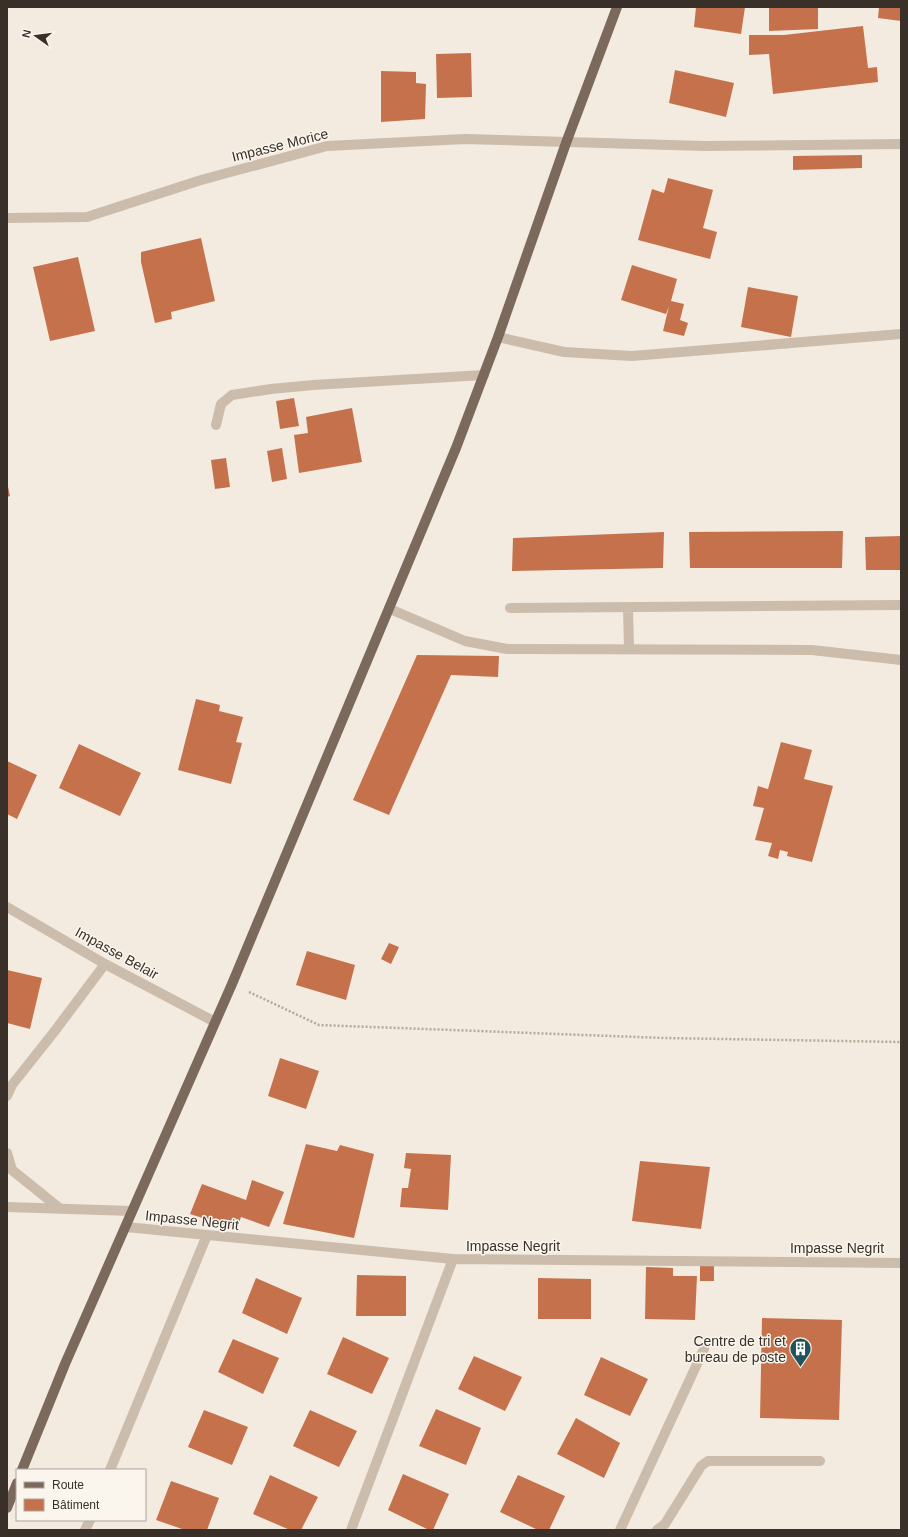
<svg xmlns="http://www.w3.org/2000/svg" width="908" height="1537" viewBox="0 0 908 1537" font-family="Arial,sans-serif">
<rect width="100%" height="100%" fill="#f3ebe0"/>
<path fill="#c5724c" d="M 696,7 L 745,7 L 741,34 L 694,27 Z
M 769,7 L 818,7 L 818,29 L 769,31 Z
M 879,7 L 901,7 L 901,21 L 878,18 Z
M 863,26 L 868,68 L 877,67 L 878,82 L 773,94 L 769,54 L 749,55 L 749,35 L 784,35 Z
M 471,53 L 472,97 L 437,98 L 436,54 Z
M 675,70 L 734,83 L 726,117 L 669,103 Z
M 381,71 L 416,72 L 416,83 L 426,84 L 425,119 L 381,122 Z
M 862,155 L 862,168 L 793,170 L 793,156 Z
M 668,178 L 713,190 L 703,228 L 717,232 L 710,259 L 638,240 L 652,189 L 664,193 Z
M 201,238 L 215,301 L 171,312 L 172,319 L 155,323 L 141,262 L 141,252 Z
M 78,257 L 95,331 L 50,341 L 33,267 Z
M 632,265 L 677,279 L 671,301 L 684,304 L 680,320 L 688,323 L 684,336 L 663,331 L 669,306 L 666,314 L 621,300 Z
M 748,287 L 798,296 L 791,337 L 741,327 Z
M 294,398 L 299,426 L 280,429 L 276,401 Z
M 352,408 L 362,462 L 299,473 L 294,435 L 308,433 L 306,417 Z
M 282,448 L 287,479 L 272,482 L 267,451 Z
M 226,458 L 230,487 L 215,489 L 211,460 Z
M 7,482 L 10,496 L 7,497 Z
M 843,531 L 842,568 L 690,568 L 689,532 Z
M 664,532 L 663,568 L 512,571 L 513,538 Z
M 901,536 L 901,570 L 866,570 L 865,537 Z
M 417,655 L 499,656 L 498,677 L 451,675 L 389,815 L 353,800 Z
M 196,699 L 220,705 L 219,711 L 243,717 L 236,742 L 242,743 L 231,784 L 178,770 Z
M 781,742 L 812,750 L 804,779 L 833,786 L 812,862 L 787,856 L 788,852 L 780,850 L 778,859 L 768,856 L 772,843 L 755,840 L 764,808 L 753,806 L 758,786 L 768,789 Z
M 79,744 L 141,773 L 120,816 L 59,788 Z
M 7,761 L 37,775 L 17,819 L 7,814 Z
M 389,943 L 399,947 L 391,964 L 381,959 Z
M 307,951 L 355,965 L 346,1000 L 296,985 Z
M 7,970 L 42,978 L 30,1029 L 7,1023 Z
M 280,1058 L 319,1071 L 306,1109 L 268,1096 Z
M 306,1144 L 337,1151 L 340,1145 L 374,1154 L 354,1238 L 283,1224 Z
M 406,1153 L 451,1155 L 448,1210 L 400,1207 L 402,1188 L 408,1188 L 411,1169 L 404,1168 Z
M 640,1161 L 710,1167 L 701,1229 L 632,1221 Z
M 252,1180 L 284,1192 L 269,1227 L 241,1217 L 237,1229 L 190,1214 L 202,1184 L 246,1200 Z
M 700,1266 L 714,1266 L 714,1281 L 700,1281 Z
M 646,1267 L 673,1268 L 673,1276 L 697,1276 L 695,1320 L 645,1319 Z
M 357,1275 L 406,1276 L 406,1316 L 356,1316 Z
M 256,1278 L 302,1298 L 287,1334 L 242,1313 Z
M 538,1278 L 591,1279 L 591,1319 L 538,1319 Z
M 762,1318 L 842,1320 L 839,1420 L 760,1418 Z
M 343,1337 L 389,1358 L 372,1394 L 327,1374 Z
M 233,1339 L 279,1358 L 263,1394 L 218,1372 Z
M 474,1356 L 522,1377 L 505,1411 L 458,1389 Z
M 601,1357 L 648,1379 L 630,1416 L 584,1395 Z
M 436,1409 L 481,1428 L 466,1465 L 419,1446 Z
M 204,1410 L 248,1427 L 232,1465 L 188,1447 Z
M 310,1410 L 357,1431 L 339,1467 L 293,1446 Z
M 576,1418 L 620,1443 L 604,1478 L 557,1454 Z
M 403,1474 L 449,1494 L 433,1530 L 429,1530 L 388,1510 Z
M 270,1475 L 318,1497 L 301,1530 L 290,1530 L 253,1514 Z
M 518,1475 L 565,1496 L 549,1530 L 538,1530 L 500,1512 Z
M 171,1481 L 219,1498 L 207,1530 L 185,1530 L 156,1520 Z"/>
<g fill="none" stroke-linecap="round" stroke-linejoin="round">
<path stroke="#b7a795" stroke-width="2.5" stroke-dasharray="2 2" stroke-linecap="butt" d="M 249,992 L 319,1025 L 664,1038 L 901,1042"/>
<path stroke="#ccbcab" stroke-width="10" d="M 216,425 L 221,404 L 232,395 L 271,389 L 313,385 L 484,375
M 510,608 L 901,605
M 628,608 L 629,649
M 657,1530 L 665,1524 L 701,1466 L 708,1461 L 820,1461"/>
<path stroke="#ccbcab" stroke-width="10" d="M 7,218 L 87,217 L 201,180 L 327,146 L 465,139 L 704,146 L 901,144
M 498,337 L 564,352 L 632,356 L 901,334
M 390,609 L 465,641 L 507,649 L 812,650 L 901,660
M 7,907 L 105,964 L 215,1022
M 7,1096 L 12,1085 L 54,1032 L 105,964
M 7,1153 L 12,1170 L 58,1207
M 7,1207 L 132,1211
M 126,1227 L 453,1259 L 901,1263
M 110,1470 L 207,1235
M 85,1530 L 90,1520
M 351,1530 L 453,1259
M 620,1530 L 704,1349"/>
<path stroke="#7b695c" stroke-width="10" d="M 22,1470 L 65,1364 L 232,984 L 456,448 L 498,337 L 566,143 L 617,7
M 7,1508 L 17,1483"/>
</g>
<defs>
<symbol id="building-pin" viewBox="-11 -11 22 30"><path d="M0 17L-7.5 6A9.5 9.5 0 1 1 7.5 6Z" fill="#20535b" stroke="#faf5ed"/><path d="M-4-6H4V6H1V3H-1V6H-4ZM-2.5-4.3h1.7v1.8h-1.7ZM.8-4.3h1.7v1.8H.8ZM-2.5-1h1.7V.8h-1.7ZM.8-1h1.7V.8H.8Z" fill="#fff"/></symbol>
</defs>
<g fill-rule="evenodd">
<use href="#building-pin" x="788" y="1336" width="25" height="34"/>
</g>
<g text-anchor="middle" stroke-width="3" stroke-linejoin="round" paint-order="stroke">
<g font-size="14" fill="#39302a" stroke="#faf5ed">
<text transform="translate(280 145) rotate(-14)" y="5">Impasse Morice</text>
<text transform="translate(117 953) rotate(29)" y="5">Impasse Belair</text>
<text transform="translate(192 1220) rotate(6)" y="5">Impasse Negrit</text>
<text x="513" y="1251">Impasse Negrit</text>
<text x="837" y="1253">Impasse Negrit</text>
</g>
<g font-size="14" fill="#39302a" stroke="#faf5ed" text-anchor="end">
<text x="786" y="1346">Centre de tri et<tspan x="786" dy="16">bureau de poste</tspan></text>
</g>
</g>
<rect width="908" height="1537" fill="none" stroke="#39302a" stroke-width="16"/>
<rect x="16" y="1469" width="130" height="52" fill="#faf5ed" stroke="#ada69f"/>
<rect x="24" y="1482" width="20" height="6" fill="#7b695c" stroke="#ada69f"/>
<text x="52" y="1489" font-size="12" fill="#39302a">Route</text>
<rect x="24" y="1499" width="20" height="12" fill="#c5724c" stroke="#ada69f"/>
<text x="52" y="1509" font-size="12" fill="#39302a">Bâtiment</text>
<g transform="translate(36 36) rotate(284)" stroke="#faf5ed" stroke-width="3" paint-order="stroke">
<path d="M0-3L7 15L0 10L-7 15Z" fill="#39302a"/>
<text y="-6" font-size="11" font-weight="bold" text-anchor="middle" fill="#39302a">N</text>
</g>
</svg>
